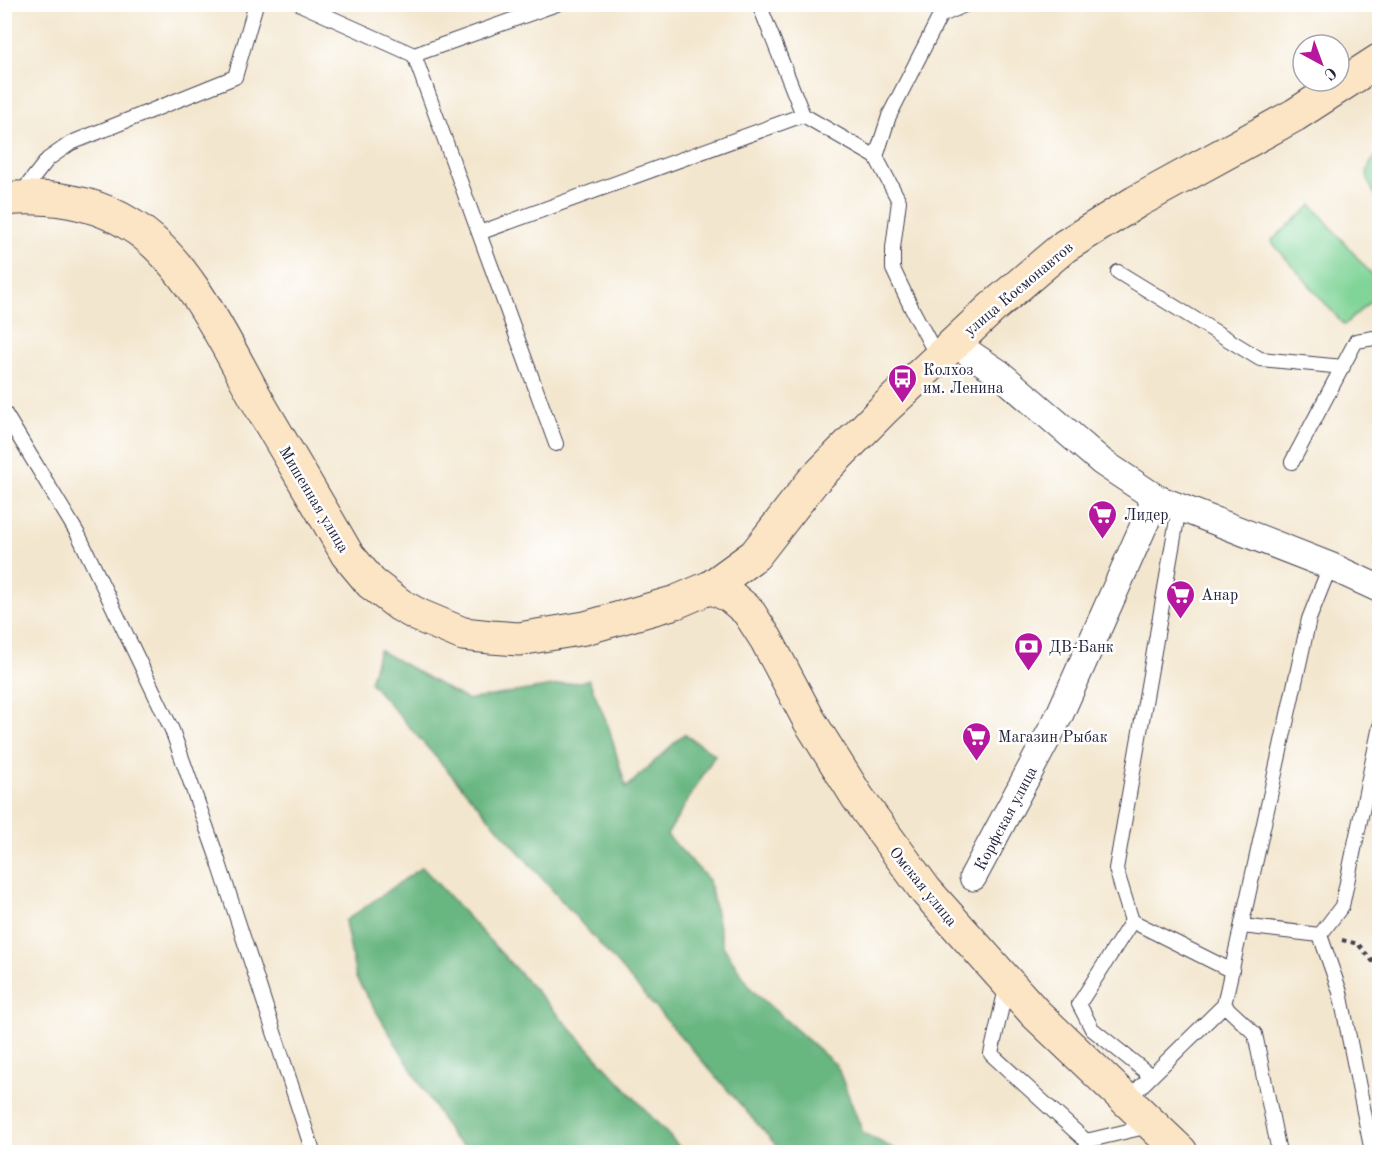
<svg xmlns="http://www.w3.org/2000/svg" width="1384" height="1157" viewBox="0 0 1384 1157" font-family="'Old Standard TT',serif">
<rect width="100%" height="100%" fill="#fff"/>
<filter id="ink" filterUnits="userSpaceOnUse"><feTurbulence type="fractalNoise" baseFrequency=".0167" numOctaves="2"/><feDisplacementMap in="SourceGraphic" scale="12" xChannelSelector="R" yChannelSelector="G"/><feConvolveMatrix kernelMatrix="1 2 1 2 8 2 1 2 1" color-interpolation-filters="sRGB"/></filter>
<filter id="wash" filterUnits="userSpaceOnUse"><feTurbulence type="fractalNoise" baseFrequency=".008" numOctaves="4" result="noise"/><feDisplacementMap in="SourceGraphic" scale="24" xChannelSelector="R" yChannelSelector="G"/><feGaussianBlur stdDeviation="1.35" result="paint"/><feColorMatrix in="noise" values="0 0 0 0 0 0 0 0 0 0 0 0 0 0 0 0 0 1.4 0 .05"/><feComposite in="paint" operator="in"/></filter>
<g filter="url(#wash)">
<rect width="100%" height="100%" fill="#f3e6ce"/>
<path fill="#80d497" stroke="#517b69" stroke-width="1.5" d="M 1379,154 L 1379,200 C 1367,183 1360,169 1379,154 Z
M 1312,205 L 1379,283 L 1379,294 L 1344,325 L 1271,241 Z"/>
<path fill="#68b680" stroke="#456c5e" stroke-width="1.5" d="M 379,650 L 467,700 L 589,680 L 609,728 L 626,788 L 684,734 L 715,755 L 667,835 L 709,880 L 723,946 L 752,990 L 837,1066 L 863,1133 L 900,1152 L 782,1152 L 370,682 Z
M 422,867 L 684,1152 L 474,1152 L 453,1138 L 356,978 L 345,921 Z"/>
</g>
<g filter="url(#ink)">
<g fill="none" stroke-linecap="round" stroke-linejoin="round">
<defs>
<path id="lane" d="M 300,4 L 414,55
M 759,4 L 803,115 L 876,157 L 899,201 L 893,248 L 893,269 L 912,309 L 938,358
M 876,157 L 889,116 L 940,16 L 967,4
M 19,196 L 48,159 L 71,143 L 235,77 L 256,4
M 479,233 L 803,115
M 1118,272 L 1260,359 L 1343,367
M 4,412 L 79,536 L 172,730 L 217,857 L 313,1152
M 556,444 L 414,55 L 557,4
M 1292,462 L 1356,341 L 1380,337
M 1179,508 L 1116,869 L 1132,921 L 1232,971
M 1132,921 L 1079,1004 L 1092,1029 L 1151,1076
M 1242,926 L 1320,935 L 1342,906 L 1380,726
M 1320,935 L 1340,992 L 1372,1152
M 1007,984 L 991,1054 L 1086,1141 L 1149,1126
M 1224,1005 L 1255,1034 L 1279,1152
M 1127,1100 L 1224,1005 L 1309,619 L 1330,566"/>
<path id="street" d="M 954,343 L 999,373 L 1102,462 L 1156,498 L 1330,566 L 1380,589
M 973,877 L 1059,716 L 1156,498"/>
<path id="secondary" d="M 4,199 C 49,195 93,201 131,225 C 189,260 229,351 262,409 C 290,457 319,505 347,554 L 371,583 L 400,605 L 418,615 L 463,634 L 491,637 L 519,639 L 585,628 L 676,602 L 711,587 L 755,555 L 812,482 L 884,409 L 993,307 L 1065,246 L 1136,202 L 1295,115 L 1380,60
M 711,587 L 730,596 L 748,611 L 766,639 L 809,720 L 858,798 L 926,891 L 1035,1013 L 1181,1152"/>
</defs>
<use href="#lane" stroke="#413f51" stroke-width="16"/>
<use href="#street" stroke="#413f51" stroke-width="29"/>
<use href="#secondary" stroke="#413f51" stroke-width="35"/>
<path stroke="#413f51" stroke-width="4" stroke-dasharray="4.5 4.5" stroke-linecap="butt" d="M 1342,940 L 1358,944 L 1380,970"/>
<use href="#lane" stroke="#fff" stroke-width="14"/>
<use href="#street" stroke="#fff" stroke-width="27"/>
<use href="#secondary" stroke="#fce5c4" stroke-width="33"/>
</g>
</g>
<defs>
<symbol id="bus-pin" viewBox="-11 -11 22 30"><path d="M0 17L-7.5 6A9.5 9.5 0 1 1 7.5 6Z" fill="#b5179e" stroke="#fff"/><path d="M-5-6H5V4H4V6H2V4H-2V6H-4V4H-5ZM-3.5-4V0h7V-4ZM-3.5 1.2v1.5H-2V1.2ZM2 1.2v1.5H3.5V1.2Z" fill="#fff"/></symbol>
<symbol id="supermarket-pin" viewBox="-11 -11 22 30"><path d="M0 17L-7.5 6A9.5 9.5 0 1 1 7.5 6Z" fill="#b5179e" stroke="#fff"/><path d="M-6-5.5h2.5l.6 2H6L4.5 2H-2.5L-4.4-4H-6ZM-1.5 3.2a1.3 1.3 0 1 0 .1 0ZM3 3.2a1.3 1.3 0 1 0 .1 0Z" fill="#fff"/></symbol>
<symbol id="bank-pin" viewBox="-11 -11 22 30"><path d="M0 17L-7.5 6A9.5 9.5 0 1 1 7.5 6Z" fill="#b5179e" stroke="#fff"/><path d="M-6-4H6V4H-6ZM0-2.3a2.3 2.3 0 1 0 0 4.6a2.3 2.3 0 1 0 0-4.6Z" fill="#fff"/></symbol>
</defs>
<g fill-rule="evenodd">
<use href="#bus-pin" x="886" y="362" width="33" height="45"/>
<use href="#supermarket-pin" x="1086" y="498" width="33" height="45"/>
<use href="#supermarket-pin" x="1164" y="578" width="33" height="45"/>
<use href="#bank-pin" x="1012" y="630" width="33" height="45"/>
<use href="#supermarket-pin" x="960" y="720" width="33" height="45"/>
</g>
<g text-anchor="middle" stroke-width="5" stroke-linejoin="round" paint-order="stroke">
<g font-size="16" fill="#22223b" stroke="#fff">
<text transform="translate(1018 288) rotate(-40)" y="6">улица Космонавтов</text>
<text transform="translate(315 499) rotate(59)" y="6">Мишенная улица</text>
<text transform="translate(1005 818) rotate(-62)" y="6">Корфская улица</text>
<text transform="translate(924 886) rotate(51)" y="6">Омская улица</text>
</g>
<g font-size="16" fill="#22223b" stroke="#fff" text-anchor="start">
<text x="923" y="375">Колхоз<tspan x="923" dy="18">им. Ленина</tspan></text>
<text x="1124" y="520">Лидер</text>
<text x="1201" y="600">Анар</text>
<text x="1049" y="652">ДВ-Банк</text>
<text x="998" y="742">Магазин Рыбак</text>
</g>
</g>
<rect width="1384" height="1157" fill="none" stroke="#fff" stroke-width="24"/>
<g transform="translate(1321 63) rotate(139)"><circle r="28" fill="#ffffff" stroke="#a7a7b1" stroke-width="1.5"/>
<path d="M0-4.5L10 22L0 15L-10 22Z" fill="#b5179e"/>
<text y="-9" font-size="16" font-weight="bold" text-anchor="middle" fill="#22223b">С</text>
</g>
</svg>
